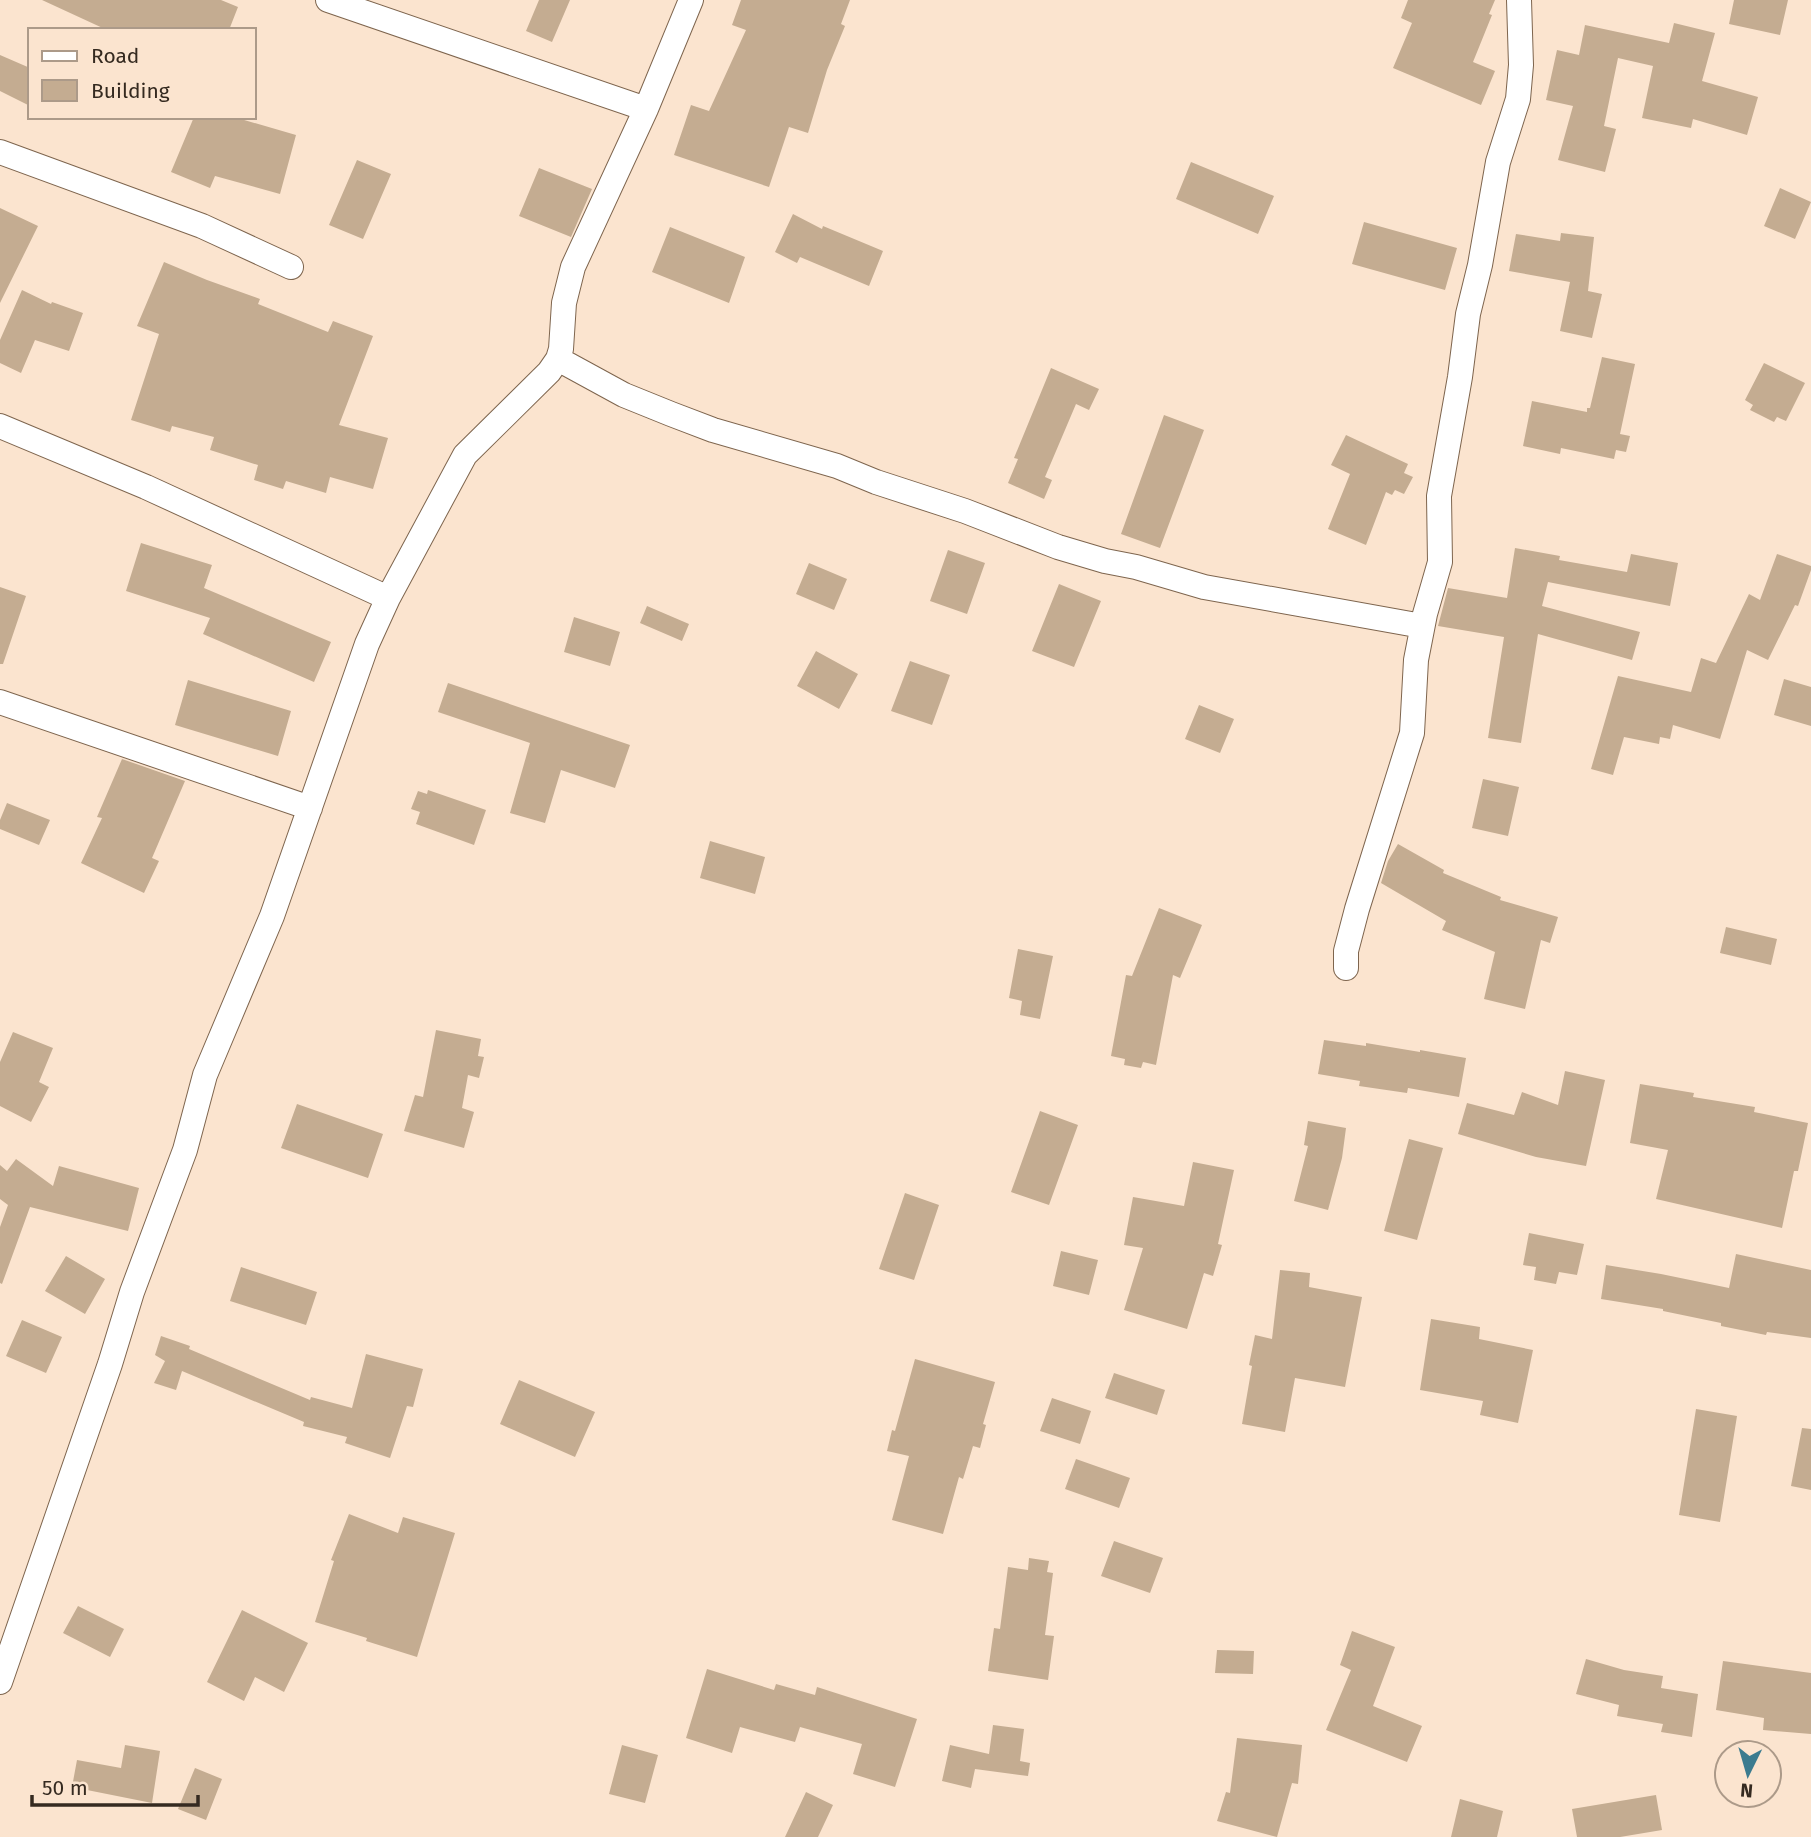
<svg xmlns="http://www.w3.org/2000/svg" width="1811" height="1837" viewBox="0 0 1811 1837" font-family="'Fira Sans',sans-serif">
<rect width="100%" height="100%" fill="#fbe4cf"/>
<path fill="#c4ac91" d="M 42,0 L 221,0 L 238,7 L 229,30 L 107,30 Z
M 539,0 L 570,0 L 552,42 L 526,31 Z
M 741,0 L 850,0 L 841,24 L 845,26 L 827,70 L 808,133 L 789,127 L 769,187 L 674,155 L 691,105 L 709,111 L 746,30 L 732,25 Z
M 1408,0 L 1495,0 L 1489,14 L 1492,15 L 1473,62 L 1495,71 L 1481,105 L 1393,68 L 1412,23 L 1401,18 Z
M 1734,0 L 1788,0 L 1780,35 L 1729,24 Z
M 1674,23 L 1715,33 L 1702,81 L 1758,97 L 1747,135 L 1693,119 L 1691,128 L 1642,118 L 1653,66 L 1618,58 L 1604,126 L 1616,129 L 1605,172 L 1558,160 L 1573,106 L 1546,100 L 1557,50 L 1579,55 L 1585,25 L 1669,43 Z
M 0,55 L 30,68 L 30,106 L 0,91 Z
M 194,117 L 234,117 L 296,135 L 280,194 L 215,176 L 210,188 L 171,172 Z
M 357,160 L 391,174 L 363,239 L 329,225 Z
M 1191,162 L 1274,196 L 1258,234 L 1176,199 Z
M 539,168 L 592,189 L 571,237 L 519,216 Z
M 1780,188 L 1811,202 L 1795,239 L 1764,226 Z
M 0,208 L 38,226 L 0,303 Z
M 793,214 L 822,229 L 823,226 L 883,251 L 869,286 L 800,257 L 797,263 L 775,252 Z
M 1364,222 L 1457,248 L 1445,290 L 1352,264 Z
M 670,227 L 745,257 L 729,303 L 652,272 Z
M 1561,233 L 1594,237 L 1588,291 L 1602,294 L 1592,338 L 1560,331 L 1570,282 L 1509,271 L 1516,234 L 1560,241 Z
M 164,262 L 207,280 L 260,299 L 258,304 L 328,332 L 333,321 L 373,336 L 339,425 L 388,438 L 373,489 L 330,477 L 326,493 L 286,481 L 283,489 L 254,480 L 258,465 L 210,450 L 214,437 L 172,426 L 170,432 L 131,420 L 159,334 L 137,326 Z
M 22,290 L 51,304 L 52,302 L 83,313 L 69,351 L 35,340 L 21,373 L 0,363 L 0,340 Z
M 1602,357 L 1635,364 L 1620,434 L 1630,436 L 1626,452 L 1616,450 L 1614,459 L 1561,448 L 1560,454 L 1523,446 L 1532,401 L 1587,412 L 1587,408 L 1590,408 Z
M 1764,363 L 1805,383 L 1786,421 L 1777,417 L 1774,422 L 1750,410 L 1753,405 L 1745,400 Z
M 1051,368 L 1099,389 L 1089,410 L 1076,404 L 1045,477 L 1052,480 L 1044,499 L 1008,483 L 1018,459 L 1014,458 Z
M 1164,415 L 1204,430 L 1160,548 L 1121,534 Z
M 1346,435 L 1408,464 L 1404,473 L 1413,477 L 1404,494 L 1395,490 L 1392,495 L 1386,492 L 1366,545 L 1328,529 L 1350,474 L 1331,465 Z
M 141,543 L 212,565 L 204,588 L 331,642 L 314,682 L 203,634 L 210,618 L 126,591 Z
M 1515,548 L 1560,556 L 1559,560 L 1627,572 L 1631,554 L 1678,563 L 1670,606 L 1548,582 L 1542,606 L 1640,632 L 1632,660 L 1538,634 L 1521,743 L 1488,738 L 1504,637 L 1438,626 L 1448,588 L 1507,598 Z
M 948,550 L 985,563 L 967,614 L 930,601 Z
M 1777,554 L 1811,566 L 1811,570 L 1798,606 L 1795,605 L 1768,660 L 1747,650 L 1720,739 L 1673,725 L 1670,739 L 1660,737 L 1659,744 L 1624,737 L 1613,775 L 1591,769 L 1618,676 L 1691,692 L 1701,658 L 1716,663 L 1749,594 L 1760,600 Z
M 809,563 L 847,579 L 834,610 L 796,594 Z
M 1059,584 L 1101,601 L 1074,667 L 1032,651 Z
M 0,587 L 26,596 L 3,664 L 0,664 Z
M 647,606 L 689,624 L 682,641 L 640,623 Z
M 574,617 L 620,632 L 610,666 L 564,652 Z
M 816,651 L 858,674 L 839,709 L 797,686 Z
M 910,661 L 950,675 L 932,725 L 891,711 Z
M 1784,679 L 1811,687 L 1811,726 L 1774,715 Z
M 188,680 L 291,711 L 278,756 L 175,725 Z
M 448,683 L 630,745 L 615,788 L 561,770 L 545,823 L 510,813 L 530,743 L 438,712 Z
M 1199,705 L 1234,719 L 1220,753 L 1185,739 Z
M 122,759 L 185,781 L 152,858 L 159,861 L 144,893 L 81,863 L 102,818 L 97,817 Z
M 1483,779 L 1519,787 L 1508,836 L 1472,828 Z
M 428,790 L 486,810 L 474,845 L 416,824 L 420,812 L 411,809 L 418,791 L 427,794 Z
M 7,803 L 50,820 L 39,845 L 0,829 L 0,820 Z
M 710,841 L 765,857 L 755,894 L 700,878 Z
M 1398,844 L 1444,870 L 1443,873 L 1501,897 L 1500,900 L 1558,917 L 1550,943 L 1541,940 L 1525,1009 L 1484,999 L 1495,952 L 1442,930 L 1446,921 L 1381,883 L 1388,861 Z
M 1159,908 L 1202,925 L 1180,978 L 1173,975 L 1156,1065 L 1143,1062 L 1141,1068 L 1124,1065 L 1125,1059 L 1111,1056 L 1126,975 L 1132,976 Z
M 1726,927 L 1777,939 L 1771,965 L 1720,953 Z
M 1018,949 L 1053,956 L 1040,1019 L 1020,1015 L 1022,1001 L 1009,998 Z
M 436,1030 L 481,1039 L 478,1056 L 484,1057 L 479,1078 L 468,1075 L 462,1108 L 474,1112 L 464,1148 L 404,1131 L 415,1095 L 423,1097 Z
M 13,1032 L 53,1048 L 39,1082 L 49,1087 L 31,1122 L 0,1106 L 0,1062 Z
M 1324,1040 L 1366,1046 L 1366,1043 L 1420,1052 L 1420,1050 L 1466,1058 L 1459,1097 L 1408,1088 L 1407,1093 L 1359,1086 L 1360,1081 L 1318,1074 Z
M 1565,1071 L 1605,1080 L 1586,1166 L 1536,1157 L 1458,1134 L 1467,1103 L 1514,1115 L 1522,1092 L 1558,1105 Z
M 1640,1084 L 1694,1093 L 1693,1097 L 1755,1107 L 1754,1112 L 1808,1123 L 1798,1171 L 1794,1171 L 1782,1228 L 1656,1199 L 1668,1150 L 1630,1143 Z
M 297,1104 L 383,1134 L 368,1178 L 281,1148 Z
M 1040,1111 L 1078,1125 L 1049,1205 L 1011,1192 Z
M 1308,1121 L 1346,1128 L 1342,1158 L 1328,1210 L 1294,1201 L 1308,1146 L 1304,1145 Z
M 1409,1139 L 1443,1148 L 1417,1240 L 1384,1231 Z
M 16,1159 L 53,1186 L 59,1166 L 139,1188 L 128,1231 L 30,1207 L 2,1284 L 0,1283 L 0,1227 L 8,1205 L 0,1199 L 0,1165 L 7,1171 Z
M 1193,1162 L 1234,1170 L 1218,1244 L 1222,1245 L 1213,1276 L 1204,1273 L 1187,1329 L 1124,1310 L 1143,1248 L 1124,1245 L 1133,1197 L 1184,1206 Z
M 905,1193 L 939,1205 L 914,1280 L 879,1269 Z
M 1529,1233 L 1584,1244 L 1577,1275 L 1559,1272 L 1556,1284 L 1534,1280 L 1536,1267 L 1523,1265 Z
M 1061,1251 L 1098,1260 L 1089,1295 L 1053,1286 Z
M 1736,1254 L 1811,1270 L 1811,1338 L 1767,1332 L 1766,1335 L 1721,1326 L 1721,1323 L 1663,1311 L 1663,1309 L 1601,1299 L 1606,1265 L 1661,1274 L 1729,1288 Z
M 66,1256 L 105,1279 L 85,1314 L 45,1291 Z
M 241,1267 L 317,1292 L 306,1325 L 230,1301 Z
M 1280,1270 L 1310,1273 L 1309,1287 L 1362,1297 L 1345,1387 L 1295,1378 L 1285,1432 L 1242,1424 L 1252,1366 L 1249,1365 L 1255,1335 L 1272,1339 Z
M 1431,1319 L 1480,1327 L 1479,1339 L 1533,1350 L 1518,1423 L 1480,1415 L 1483,1401 L 1420,1390 Z
M 22,1320 L 62,1337 L 46,1373 L 6,1356 Z
M 161,1336 L 190,1346 L 189,1349 L 310,1400 L 311,1397 L 352,1408 L 366,1354 L 423,1369 L 413,1407 L 407,1406 L 390,1458 L 345,1443 L 347,1437 L 303,1426 L 304,1422 L 182,1371 L 176,1390 L 154,1383 L 165,1361 L 155,1355 Z
M 915,1359 L 995,1382 L 983,1424 L 986,1425 L 980,1448 L 973,1446 L 963,1479 L 959,1477 L 943,1534 L 892,1520 L 909,1456 L 887,1451 L 892,1430 L 895,1431 Z
M 1114,1373 L 1165,1390 L 1157,1415 L 1105,1398 Z
M 519,1380 L 595,1412 L 575,1457 L 500,1424 Z
M 1052,1398 L 1091,1411 L 1080,1444 L 1040,1431 Z
M 1696,1409 L 1737,1416 L 1720,1522 L 1679,1515 Z
M 1802,1428 L 1811,1429 L 1811,1490 L 1791,1486 Z
M 1076,1459 L 1130,1478 L 1119,1508 L 1065,1489 Z
M 349,1514 L 398,1533 L 403,1517 L 455,1533 L 417,1657 L 366,1641 L 367,1638 L 315,1622 L 334,1561 L 331,1560 Z
M 1114,1541 L 1163,1558 L 1150,1593 L 1101,1576 Z
M 1029,1558 L 1049,1561 L 1047,1572 L 1053,1573 L 1045,1635 L 1054,1636 L 1048,1680 L 988,1671 L 994,1628 L 1000,1629 L 1008,1567 L 1028,1570 Z
M 78,1606 L 124,1629 L 110,1657 L 63,1633 Z
M 242,1610 L 308,1643 L 284,1692 L 255,1677 L 244,1701 L 207,1682 Z
M 1352,1631 L 1395,1647 L 1373,1706 L 1422,1726 L 1407,1762 L 1326,1730 L 1351,1670 L 1340,1665 Z
M 1217,1650 L 1254,1651 L 1253,1674 L 1215,1673 Z
M 1586,1659 L 1624,1670 L 1663,1676 L 1661,1688 L 1698,1694 L 1692,1737 L 1661,1732 L 1663,1724 L 1617,1716 L 1619,1705 L 1576,1694 Z
M 1723,1661 L 1811,1673 L 1811,1734 L 1763,1730 L 1764,1718 L 1716,1710 Z
M 707,1669 L 774,1690 L 776,1684 L 815,1695 L 817,1687 L 917,1719 L 895,1787 L 853,1774 L 862,1744 L 800,1727 L 795,1742 L 740,1727 L 732,1753 L 686,1738 Z
M 993,1725 L 1024,1729 L 1020,1761 L 1030,1763 L 1028,1776 L 975,1769 L 971,1788 L 942,1781 L 950,1745 L 989,1754 Z
M 1237,1738 L 1302,1745 L 1298,1784 L 1292,1783 L 1277,1837 L 1217,1821 L 1226,1792 L 1230,1793 Z
M 125,1745 L 160,1751 L 152,1803 L 72,1787 L 77,1760 L 121,1768 Z
M 622,1745 L 658,1755 L 645,1803 L 609,1794 Z
M 195,1768 L 222,1779 L 206,1820 L 178,1809 Z
M 806,1792 L 833,1805 L 818,1837 L 785,1837 Z
M 1656,1795 L 1662,1830 L 1620,1837 L 1577,1837 L 1572,1809 Z
M 1460,1799 L 1503,1811 L 1497,1837 L 1451,1837 Z"/>
<g fill="none" stroke-linecap="round" stroke-linejoin="round">
<defs>
<path id="street" d="M 328,0 L 646,109
M 0,152 L 202,226 L 291,267
M 558,359 L 624,395 L 671,414 L 713,430 L 837,466 L 876,482 L 965,511 L 1058,547 L 1105,561 L 1136,567 L 1204,587 L 1422,626
M 0,426 L 146,487 L 388,598
M 0,702 L 310,808
M 1346,968 L 1346,951 L 1357,909 L 1412,733 L 1416,660 L 1425,614 L 1440,562 L 1439,496 L 1460,377 L 1468,314 L 1480,265 L 1498,162 L 1518,99 L 1521,65 L 1519,0
M 0,1682 L 110,1364 L 132,1292 L 185,1150 L 205,1075 L 272,916 L 367,644 L 388,598 L 465,455 L 549,372 L 558,359 L 561,349 L 564,303 L 573,267 L 646,109 L 691,0"/>
</defs>
<use href="#street" stroke="#7e654e" stroke-width="26"/>
<use href="#street" stroke="#fff" stroke-width="24"/>
</g>
<rect x="28" y="28" width="228" height="91" fill="#fbe4cf" stroke="#ac9a89" stroke-width="2"/>
<rect x="42" y="51" width="35" height="10" fill="#ffffff" stroke="#ac9a89" stroke-width="2"/>
<text x="91" y="63" font-size="21" fill="#352a20">Road</text>
<rect x="42" y="80" width="35" height="21" fill="#c4ac91" stroke="#ac9a89" stroke-width="2"/>
<text x="91" y="98" font-size="21" fill="#352a20">Building</text>
<g transform="translate(1748 1774) rotate(185)"><circle r="33" fill="#fbe4cf" stroke="#ac9a89" stroke-width="2"/>
<path d="M0-5L12 26L0 18L-12 26Z" fill="#3b7b8f"/>
<text y="-10" font-size="19" font-weight="bold" text-anchor="middle" fill="#352a20">N</text>
</g>
<path d="M32 1795v10h166v-10" fill="none" stroke="#352a20" stroke-width="3.5"/>
<text x="42" y="1795" font-size="21" fill="#352a20" stroke="#fbe4cf" stroke-width="5" paint-order="stroke">50 m</text>
</svg>
